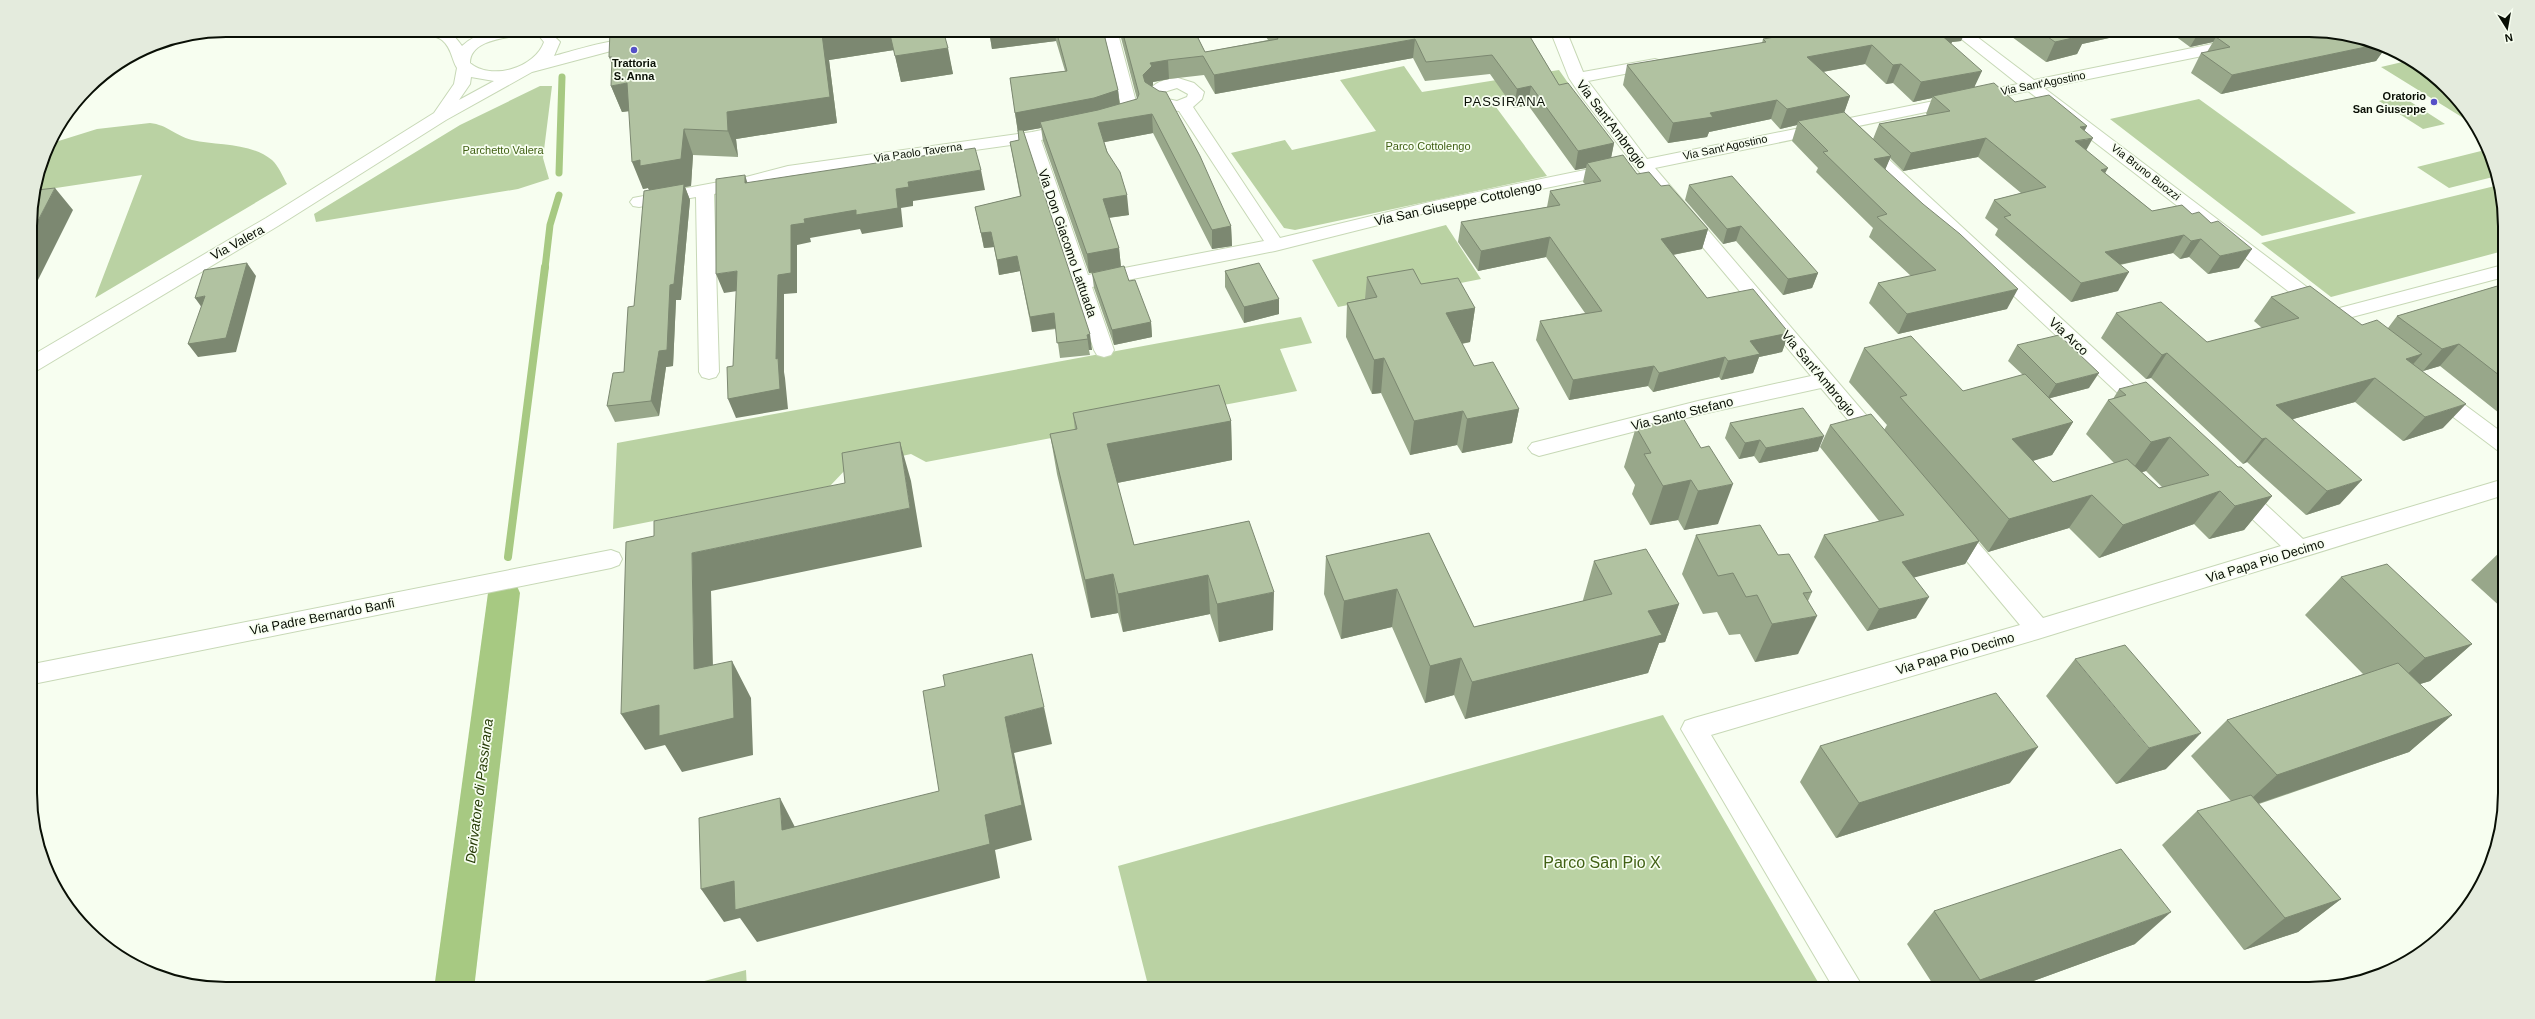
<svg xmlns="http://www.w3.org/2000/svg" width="2535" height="1019" viewBox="0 0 2535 1019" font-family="Arial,sans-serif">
<rect width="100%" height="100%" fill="#f7fef0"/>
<path fill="#bad2a3" d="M 2411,60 L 2457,97 L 2473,124 L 2381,67 Z
M 1404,66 L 1422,92 L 1559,70 L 1573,90 L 1493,103 L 1547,176 L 1295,230 L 1284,228 L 1231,153 L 1285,140 L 1292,150 L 1376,131 L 1340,80 Z
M 540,86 L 552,86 L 543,158 L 549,179 L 518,189 L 316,222 L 314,214 L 460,125 Z
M 2400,95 L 2445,124 L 2423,129 L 2379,101 Z
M 2199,99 L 2356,213 L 2262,236 L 2110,119 Z
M 150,123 C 168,125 174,135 192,140 C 217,146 250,142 272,160 C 278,165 283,177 287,184 L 95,298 L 142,175 L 36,191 L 49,144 L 97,129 Z
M 2481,151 L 2492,158 L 2497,176 L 2449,188 L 2417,167 Z
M 2499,185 L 2503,200 L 2503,251 L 2331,297 L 2261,243 Z
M 1446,225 L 1481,279 L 1338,307 L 1312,260 Z
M 1301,317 L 1312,343 L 1280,349 L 1297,391 L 926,462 L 911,454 L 847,468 L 830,486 L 613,529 L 617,443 Z
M 1663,715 L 1822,989 L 1149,989 L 1118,866 Z
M 746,970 L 747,989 L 674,989 Z"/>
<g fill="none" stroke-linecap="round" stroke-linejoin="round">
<path stroke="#a7c982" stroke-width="7" d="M 559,173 L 562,77
M 545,268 L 550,225 L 559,195"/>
<path stroke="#a7c982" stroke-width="8" d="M 508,557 L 545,267"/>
<path fill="#a7c982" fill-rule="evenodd" d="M 504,580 L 516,584 L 520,593 L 474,989 L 434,989 L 488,593 L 492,584 Z"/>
<defs>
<path id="minor" d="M 426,30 C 447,30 450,29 462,46 C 486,24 517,30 548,30 L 560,42 L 554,56 C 569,52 639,30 647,42 L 644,45 L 611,51 L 532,72 L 446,120 L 278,226 L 38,370 L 31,372 L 31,356 L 266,218 L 434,113 L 454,84 L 457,68 C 452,61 452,48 442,40 C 437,36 430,36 426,30 ZM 524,34 L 540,37 L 544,42 C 535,68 491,81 470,63 C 470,39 508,38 524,34 ZM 471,77 L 494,81 L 459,100 L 470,84 Z
M 1101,30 L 1117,30 L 1139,113 L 1137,117 L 1114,123 L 1106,118 L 1108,114 L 1122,110 Z
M 1550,30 L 1566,30 L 1583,72 L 1655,59 L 1661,61 L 1663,64 L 1661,67 L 1588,81 L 1647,159 L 2018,84 L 1950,30 L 1968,30 L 2034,80 L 2237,39 L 2243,41 L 2245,44 L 2243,47 L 2237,49 L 2044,88 L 2328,303 L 2331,307 L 2328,311 L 2503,265 L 2504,277 L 2333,322 L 2326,321 L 2323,316 L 2326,312 L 2314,311 L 2028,91 L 1655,168 L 1884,436 L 1888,441 L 1884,446 L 1877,449 L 1870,446 L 1821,388 L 1698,415 L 1539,456 L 1532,453 L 1528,448 L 1532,443 L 1698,401 L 1811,376 L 1637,169 L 1581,96 L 1569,78 Z
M 1178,78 L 1194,83 L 1204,92 L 1202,99 L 1193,107 L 1280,238 L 1434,201 L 1614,164 L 1620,165 L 1623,169 L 1620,173 L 1614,174 L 1434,211 L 1275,251 L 1092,287 L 1114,350 L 1111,355 L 1104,357 L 1097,355 L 1094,350 L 1026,143 L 789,176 L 714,194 L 719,372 L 716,377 L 709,379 L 702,377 L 699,372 L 696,197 L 639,207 L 633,206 L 630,202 L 633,198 L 746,177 L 788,166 L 1032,132 L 1071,124 L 1077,125 L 1079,129 L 1077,133 L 1041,140 L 1088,275 L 1264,241 L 1179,111 L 1161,109 L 1148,101 L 1146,95 C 1153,82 1164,79 1178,78 ZM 1177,88 L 1188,94 L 1187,97 L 1177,101 L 1163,98 L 1164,92 Z
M 1865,142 L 1871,143 L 2153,403 L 2156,408 L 2153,413 L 2146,415 L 2139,413 L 1859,151 L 1857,147 L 1859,143 Z
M 2435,386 L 2442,388 L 2504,434 L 2504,453 L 2497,450 L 2428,398 L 2425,393 L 2428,388 Z
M 2504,479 L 2504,495 L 2038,639 L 1711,735 L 1864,989 L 1834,989 L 1681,729 L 1685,721 L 1694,718 L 2020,625 L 1945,535 L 1942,529 L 1945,523 L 1953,520 L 1961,523 L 2043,618 L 2281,546 L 2230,498 L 2227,492 L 2230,486 L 2238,484 L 2246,486 L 2303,539 Z
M 611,550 L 619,553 L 622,559 L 619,565 L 611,568 L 33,684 L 33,664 Z"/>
</defs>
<use href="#minor" stroke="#c7d8b6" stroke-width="2"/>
<use href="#minor" fill="#fff" fill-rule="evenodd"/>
</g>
<path fill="#98a78a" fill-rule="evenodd" d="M 943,30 L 953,74 L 901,82 L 894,50 L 829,60 L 837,123 L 736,139 L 738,157 L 693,155 L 691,186 L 685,187 L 690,200 L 681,300 L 676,300 L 673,366 L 666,367 L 659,416 L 615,422 L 607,406 L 624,372 L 634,306 L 649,190 L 648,188 L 643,189 L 629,111 L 622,112 L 611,86 Z
M 989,30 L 1103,30 L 1118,90 L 1120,104 L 1137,99 L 1119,30 L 1194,30 L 1205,52 L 1268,40 L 1262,30 L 1526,30 L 1559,85 L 1614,143 L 1611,158 L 1637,174 L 1661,186 L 1708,229 L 1702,249 L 1673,255 L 1707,298 L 1789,333 L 1782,352 L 1759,357 L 1753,373 L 1721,380 L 1719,377 L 1653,392 L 1648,386 L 1569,400 L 1536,340 L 1540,321 L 1585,313 L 1546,257 L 1478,271 L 1458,242 L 1461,222 L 1547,207 L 1550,191 L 1585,184 L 1583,182 L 1586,168 L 1575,170 L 1528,105 L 1514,108 L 1490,74 L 1425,81 L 1413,58 L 1215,94 L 1204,75 L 1169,79 L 1153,82 L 1153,85 L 1152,87 L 1231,226 L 1232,246 L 1212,249 L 1153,133 L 1104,142 L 1129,215 L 1109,218 L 1119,248 L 1121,267 L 1151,322 L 1152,337 L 1114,345 L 1094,288 L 1092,273 L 1089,273 L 1043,141 L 1041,128 L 1023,131 L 1092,350 L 1089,350 L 1090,355 L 1060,358 L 1056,329 L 1032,332 L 1020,271 L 999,275 L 994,247 L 984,248 L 975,207 L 1020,196 L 1010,142 L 1019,140 L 1010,78 L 1065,71 L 1056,41 L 992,49 Z
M 1782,30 L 1966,30 L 1961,41 L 1952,42 L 1951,44 L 1975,87 L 2015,102 L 2087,126 L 2084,131 L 2086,150 L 2105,173 L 2152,211 L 2182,205 L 2239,268 L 2208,274 L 2189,257 L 2180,259 L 2173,253 L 2120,265 L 2118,291 L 2071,302 L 1995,235 L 1998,229 L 1985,218 L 1994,200 L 2021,193 L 1978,157 L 1903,171 L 1890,158 L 1885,169 L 2007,309 L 1898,334 L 1869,303 L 1878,283 L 1911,276 L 1869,237 L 1873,228 L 1816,172 L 1818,168 L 1792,141 L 1797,125 L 1780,129 L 1771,119 L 1709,132 L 1707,137 L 1668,143 L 1623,85 L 1627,65 L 1762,43 L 1763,39 L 1801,33 L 1802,31 L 1786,34 ZM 1865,64 L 1886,84 L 1893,83 L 1913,102 L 1932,98 L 1926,114 L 1927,115 L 1879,124 L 1873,139 L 1844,112 L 1850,96 L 1823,72 Z
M 1970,30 L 2145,30 L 2082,44 L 2077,54 L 2046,62 L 2008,34 L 1981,38 Z
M 2167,30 L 2309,30 L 2372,40 L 2386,47 L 2376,61 L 2221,94 L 2191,73 L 2201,53 L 2207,52 L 2213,42 L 2190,47 Z
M 1689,185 L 1818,273 L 1812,288 L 1783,295 L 1736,241 L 1723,244 L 1685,200 Z
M 1225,271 L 1279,314 L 1244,323 L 1225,287 Z
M 1367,277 L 1421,284 L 1475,308 L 1470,342 L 1462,344 L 1474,366 L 1519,409 L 1512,443 L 1462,453 L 1457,445 L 1410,455 L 1381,393 L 1372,394 L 1346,337 L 1347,303 L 1365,299 Z
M 2504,284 L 2504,417 L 2440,366 L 2423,371 L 2443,428 L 2403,441 L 2355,402 L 2293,419 L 2340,504 L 2306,515 L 2247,462 L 2243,464 L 2151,378 L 2146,379 L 2101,338 L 2116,313 L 2207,342 L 2262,328 L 2254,321 L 2271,297 L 2362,325 L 2388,328 L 2397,316 Z
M 2017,345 L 2089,388 L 2050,398 L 2073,422 L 2052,455 L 2033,461 L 2053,482 L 2114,463 L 2086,434 L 2108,400 L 2113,399 L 2119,389 L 2238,467 L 2272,496 L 2244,530 L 2209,539 L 2194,524 L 2099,558 L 2069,528 L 1988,552 L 1978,540 L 1979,541 L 1965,564 L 1914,577 L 1916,618 L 1867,631 L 1814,557 L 1824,535 L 1879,521 L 1820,447 L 1830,425 L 1884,430 L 1887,425 L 1849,382 L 1864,348 L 1963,391 L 2023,375 L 2008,361 ZM 2146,471 L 2162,487 L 2159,488 L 2142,472 Z
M 1073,413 L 1231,421 L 1232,460 L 1117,483 L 1134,545 L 1249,521 L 1273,630 L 1219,642 L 1210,614 L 1123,632 L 1118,613 L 1091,618 L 1057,474 L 1050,434 L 1075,430 Z
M 1683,418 L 1718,524 L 1684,530 L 1678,520 L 1650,525 L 1632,494 L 1635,485 L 1624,467 L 1636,427 Z
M 1730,423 L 1818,451 L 1759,463 L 1754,456 L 1739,459 L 1725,438 Z
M 1429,533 L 1474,627 L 1583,601 L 1583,600 L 1594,561 L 1679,604 L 1665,642 L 1659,643 L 1648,673 L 1465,719 L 1454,695 L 1425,703 L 1392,627 L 1341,639 L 1324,594 L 1326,556 Z
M 1696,535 L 1778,555 L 1812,592 L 1808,601 L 1798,654 L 1755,662 L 1740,634 L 1729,635 L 1717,612 L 1703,614 L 1682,574 Z
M 2504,548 L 2504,610 L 2471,580 Z
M 2341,577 L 2472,644 L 2430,681 L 2420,684 L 2452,715 L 2409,752 L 2259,804 L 2341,899 L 2298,932 L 2244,950 L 2162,845 L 2197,811 L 2231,801 L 2191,756 L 2227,720 L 2363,674 L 2305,615 Z
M 2075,659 L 2166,769 L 2116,784 L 2046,696 Z
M 1820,746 L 2010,783 L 1836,838 L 1800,782 Z
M 1934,911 L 2135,944 L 2011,989 L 1936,989 L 1907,944 Z"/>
<path fill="#7c8871" d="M 846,30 L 889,30 L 894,50 L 829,60 L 837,123 L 736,139 L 738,157 L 728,131 L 727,112 L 822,34 Z
M 993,30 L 1055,30 L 1056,41 L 992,49 L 989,31 Z
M 1788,30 L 1802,30 L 1802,31 L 1786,34 Z
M 1948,30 L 1966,30 L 1961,41 L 1952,42 L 1949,48 L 1939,33 Z
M 1984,30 L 2010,30 L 2008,34 L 1981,38 Z
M 2075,30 L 2145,30 L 2082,44 L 2077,54 L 2046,62 L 2055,42 Z
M 2200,30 L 2272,30 L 2216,37 L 2213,42 L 2190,47 Z
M 1415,39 L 1413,58 L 1215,94 L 1214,75 Z
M 2380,44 L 2386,47 L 2376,61 L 2221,94 L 2232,75 Z
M 1872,45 L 1865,64 L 1800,76 L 1807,57 Z
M 948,48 L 953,74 L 901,82 L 895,56 Z
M 609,57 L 612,57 L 619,83 Z
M 1168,60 L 1169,79 L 1153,82 L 1153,85 L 1145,94 L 1143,75 L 1150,63 Z
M 1901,64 L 1893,83 L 1886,84 L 1893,65 Z
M 1982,71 L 1973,90 L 1933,96 L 1932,98 L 1913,102 L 1921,82 Z
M 627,83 L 638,110 L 622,112 L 611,86 Z
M 1531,86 L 1528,105 L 1514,108 L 1517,89 Z
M 1118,90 L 1120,109 L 1040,122 L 1041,128 L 1018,132 L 1015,113 Z
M 1850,96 L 1843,116 L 1798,121 L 1797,125 L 1780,129 L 1787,109 Z
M 1777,100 L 1771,119 L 1709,132 L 1707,137 L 1668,143 L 1673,123 L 1710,113 Z
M 1152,114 L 1153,133 L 1100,143 L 1098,123 Z
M 2087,126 L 2079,141 L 2093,138 L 2083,156 L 2066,160 L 2080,127 Z
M 684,129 L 693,155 L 691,186 L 685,187 L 690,200 L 681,300 L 676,300 L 673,366 L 666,367 L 659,416 L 651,401 L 651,193 L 648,188 L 643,189 L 632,162 Z
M 1986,138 L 1978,157 L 1903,171 L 1911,153 Z
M 1614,143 L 1610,163 L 1587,163 L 1586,168 L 1575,170 L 1578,151 Z
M 1891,156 L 1883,175 L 1874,159 Z
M 2108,168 L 2098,186 L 2101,170 Z
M 981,170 L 985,190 L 913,201 L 913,206 L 901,208 L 903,227 L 862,234 L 860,229 L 810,238 L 811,242 L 797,245 L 797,293 L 784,294 L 784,372 L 785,378 L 788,409 L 736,418 L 728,399 L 778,275 L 791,225 L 804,219 L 896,189 L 908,182 Z
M 745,175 L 751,194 L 745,183 Z
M 55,188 L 73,210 L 31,294 L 31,234 Z
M 1127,195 L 1129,215 L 1106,218 L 1103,199 Z
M 1231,226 L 1232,246 L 1212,249 L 1212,230 Z
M 1741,226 L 1736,241 L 1723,244 L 1727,229 Z
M 1708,229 L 1702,249 L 1656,258 L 1661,239 Z
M 991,232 L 994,247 L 984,248 L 981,233 Z
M 2184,235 L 2173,253 L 2094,270 L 2105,252 Z
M 1550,237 L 1546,257 L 1478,271 L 1481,251 Z
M 2201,239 L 2189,257 L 2180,259 L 2191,241 Z
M 1119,248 L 1121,267 L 1089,273 L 1087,254 Z
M 2252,249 L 2239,268 L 2208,274 L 2220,256 Z
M 1017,256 L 1020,271 L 999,275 L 997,260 Z
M 247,263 L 256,276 L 236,352 L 198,357 L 188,344 Z
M 737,271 L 744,290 L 724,293 L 716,274 Z
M 2129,272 L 2118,291 L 2071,302 L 2081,283 Z
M 1818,273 L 1812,288 L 1783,295 L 1788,279 Z
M 2018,289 L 2007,309 L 1898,334 L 1907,314 Z
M 205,296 L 205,312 L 195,298 Z
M 1279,299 L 1279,314 L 1244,323 L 1244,307 Z
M 1475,308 L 1470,342 L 1441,347 L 1446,313 Z
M 1054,313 L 1056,328 L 1032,332 L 1030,317 Z
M 1151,322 L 1152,337 L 1114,345 L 1112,330 Z
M 1789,333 L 1782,352 L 1759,357 L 1753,373 L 1721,380 L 1728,361 L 1750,341 Z
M 1090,334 L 1092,350 L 1089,350 L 1087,335 Z
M 2459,344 L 2440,366 L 2423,371 L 2442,349 Z
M 2167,353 L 2151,378 L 2146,379 L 2162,355 Z
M 2422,354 L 2401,378 L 2406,359 Z
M 1725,357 L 1719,377 L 1653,392 L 1659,373 Z
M 1384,358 L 1381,393 L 1372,394 L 1374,360 Z
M 1654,366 L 1648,386 L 1569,400 L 1573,380 Z
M 2099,373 L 2089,388 L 2047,399 L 2056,384 Z
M 2375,378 L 2355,402 L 2257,429 L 2276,405 Z
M 2466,404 L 2443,428 L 2403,441 L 2425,417 Z
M 1519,409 L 1512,443 L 1462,453 L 1467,419 Z
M 1463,411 L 1457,445 L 1410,455 L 1414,421 Z
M 1231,421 L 1232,460 L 1112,484 L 1107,444 Z
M 2073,422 L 2052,455 L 1992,473 L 2012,439 Z
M 1824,436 L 1818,451 L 1759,463 L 1766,448 Z
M 2170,437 L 2146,471 L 2128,476 L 2151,442 Z
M 2266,438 L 2247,462 L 2243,464 L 2262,439 Z
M 1760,440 L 1754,456 L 1739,459 L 1745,443 Z
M 900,442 L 911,481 L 922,547 L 711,591 L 714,706 L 694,669 L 692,553 L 910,508 Z
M 1691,480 L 1678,520 L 1650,525 L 1663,486 Z
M 2362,480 L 2340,504 L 2306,515 L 2327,491 Z
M 1733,484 L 1718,524 L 1684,530 L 1698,491 Z
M 2220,491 L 2194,524 L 2099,558 L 2123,525 Z
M 2092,495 L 2069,528 L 1988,552 L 2009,519 Z
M 2272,496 L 2244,530 L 2209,539 L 2235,506 Z
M 1979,541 L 1965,564 L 1890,584 L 1902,562 Z
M 1113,574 L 1118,613 L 1091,618 L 1085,580 Z
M 1208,575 L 1210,614 L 1123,632 L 1118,594 Z
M 1397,589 L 1392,627 L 1341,639 L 1344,601 Z
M 1274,592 L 1273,630 L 1219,642 L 1217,604 Z
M 1929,597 L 1916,618 L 1867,631 L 1879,609 Z
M 1679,604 L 1665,642 L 1659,643 L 1648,673 L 1465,719 L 1472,682 L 1648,611 Z
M 1817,616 L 1798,654 L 1755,662 L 1772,624 Z
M 2472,644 L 2430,681 L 2384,695 L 2425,658 Z
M 1461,658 L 1454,695 L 1425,703 L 1430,666 Z
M 732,661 L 751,698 L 753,755 L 682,772 L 665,745 L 645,750 L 621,714 Z
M 1044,707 L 1052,744 L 1014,753 L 1032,840 L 995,850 L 1000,878 L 757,942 L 740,918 L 724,922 L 701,889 L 985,815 L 1005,717 Z
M 2452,715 L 2409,752 L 2239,810 L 2277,775 Z
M 2201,733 L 2166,769 L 2116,784 L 2149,748 Z
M 2038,747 L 2010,783 L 1836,838 L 1859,803 Z
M 780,798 L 798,833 L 782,830 Z
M 2341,899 L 2298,932 L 2244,950 L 2285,918 Z
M 2171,912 L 2135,944 L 2011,989 L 1972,989 L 1980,980 Z"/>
<path fill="#b1c2a1" stroke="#7c8871" d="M 610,30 L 846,30 L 822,34 L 830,97 L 727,112 L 728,131 L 684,129 L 681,159 L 640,166 L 640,160 L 632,162 L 627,83 L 611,86 L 612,57 L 609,57 Z
M 889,30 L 943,30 L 948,48 L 895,56 Z
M 1056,30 L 1103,30 L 1118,90 L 1094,98 L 1015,113 L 1010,78 L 1067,71 Z
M 1122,30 L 1194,30 L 1205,52 L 1278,39 L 1273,30 L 1526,30 L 1559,85 L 1568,83 L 1614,143 L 1578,151 L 1531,86 L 1517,89 L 1492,55 L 1426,62 L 1415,39 L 1214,75 L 1203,56 L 1168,60 L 1150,63 L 1152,66 L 1143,75 L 1145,82 L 1159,91 L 1166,92 L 1200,156 L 1231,226 L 1212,230 L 1152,114 L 1098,123 L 1107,152 L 1120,172 L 1127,195 L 1103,199 L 1119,248 L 1087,254 L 1040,122 L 1098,110 L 1137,99 L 1139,94 Z
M 1809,30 L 1953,30 L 1939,33 L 1982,71 L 1921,82 L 1901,64 L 1893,65 L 1872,45 L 1807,57 L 1850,96 L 1787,109 L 1777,100 L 1710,113 L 1713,117 L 1673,123 L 1627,65 L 1766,42 L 1763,39 L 1810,31 Z
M 2038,30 L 2079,30 L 2086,35 L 2055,42 Z
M 2251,30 L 2309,30 L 2372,40 L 2380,44 L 2232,75 L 2201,53 L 2230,47 L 2216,37 Z
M 1994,83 L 2015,102 L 2049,95 L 2087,126 L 2080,127 L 2093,138 L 2075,141 L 2108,168 L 2101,170 L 2152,211 L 2182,205 L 2192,214 L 2199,212 L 2211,223 L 2218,221 L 2252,249 L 2220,256 L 2201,239 L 2191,241 L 2184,235 L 2105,252 L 2129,272 L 2081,283 L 2004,217 L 2011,215 L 1994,200 L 2046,187 L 1986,138 L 1911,153 L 1879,124 L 1950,111 L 1933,96 Z
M 1844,112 L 1891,156 L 1874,159 L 1923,204 L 1960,234 L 2018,289 L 1907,314 L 1878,283 L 1936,270 L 1877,217 L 1887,214 L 1823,152 L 1828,151 L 1798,121 Z
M 1018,130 L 1023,130 L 1090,334 L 1087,335 L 1088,339 L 1057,343 L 1054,313 L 1030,317 L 1017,256 L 997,260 L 991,232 L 981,233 L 975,207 L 1021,196 L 1010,142 L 1019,140 Z
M 975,148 L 981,170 L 908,182 L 909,187 L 896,189 L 898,208 L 856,215 L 856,210 L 804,219 L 805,223 L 791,225 L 791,273 L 778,275 L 776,359 L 778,358 L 780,389 L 728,399 L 727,367 L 733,366 L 737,271 L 716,274 L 716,179 L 745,175 L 745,183 Z
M 1623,155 L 1637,174 L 1649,172 L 1661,186 L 1669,185 L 1708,229 L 1661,239 L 1707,298 L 1753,289 L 1789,333 L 1750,341 L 1760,354 L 1728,361 L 1725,357 L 1659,373 L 1654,366 L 1573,380 L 1540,321 L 1602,311 L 1550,237 L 1481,251 L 1461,222 L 1560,205 L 1550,191 L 1601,181 L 1587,163 Z
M 1732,176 L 1818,273 L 1788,279 L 1741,226 L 1727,229 L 1689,185 Z
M 684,184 L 674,284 L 670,285 L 667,350 L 659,351 L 651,401 L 607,406 L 613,373 L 624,372 L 628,307 L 634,306 L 644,191 Z
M 55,188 L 31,234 L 30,213 L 37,190 Z
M 247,263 L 226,338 L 188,344 L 205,296 L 195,298 L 204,270 Z
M 1259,263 L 1279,299 L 1244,307 L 1225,271 Z
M 1124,266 L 1129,281 L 1135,280 L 1151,322 L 1112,330 L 1092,273 Z
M 1413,269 L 1421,284 L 1458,278 L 1475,308 L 1446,313 L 1474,366 L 1493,362 L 1519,409 L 1467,419 L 1463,411 L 1414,421 L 1384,358 L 1374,360 L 1347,303 L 1377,297 L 1367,277 Z
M 2504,284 L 2504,379 L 2459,344 L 2442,349 L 2397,316 Z
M 2310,286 L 2362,325 L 2377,320 L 2422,354 L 2406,359 L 2466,404 L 2425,417 L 2375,378 L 2276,405 L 2362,480 L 2327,491 L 2266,438 L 2262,439 L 2167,353 L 2162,355 L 2116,313 L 2161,302 L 2207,342 L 2299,318 L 2271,297 Z
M 2059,335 L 2099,373 L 2056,384 L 2017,345 Z
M 1911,336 L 1963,391 L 2025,374 L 2073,422 L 2012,439 L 2053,482 L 2127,459 L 2159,488 L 2209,475 L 2170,437 L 2151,442 L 2108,400 L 2126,395 L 2119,389 L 2146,382 L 2238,467 L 2241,467 L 2272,496 L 2235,506 L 2220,491 L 2123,525 L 2092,495 L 2009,519 L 1900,397 L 1907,395 L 1864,348 Z
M 1219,385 L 1231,421 L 1107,444 L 1134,545 L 1249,521 L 1274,592 L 1217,604 L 1208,575 L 1118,594 L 1113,574 L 1085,580 L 1050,434 L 1077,429 L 1073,413 Z
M 1803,408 L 1824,436 L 1766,448 L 1760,440 L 1745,443 L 1730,423 Z
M 1871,414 L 1976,537 L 1979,541 L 1902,562 L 1929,597 L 1879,609 L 1824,535 L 1904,515 L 1830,425 Z
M 1683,418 L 1701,448 L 1709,446 L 1733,484 L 1698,491 L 1691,480 L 1663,486 L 1644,454 L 1651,453 L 1636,427 Z
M 900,442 L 910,508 L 692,553 L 694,669 L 732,661 L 734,718 L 659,736 L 659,705 L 621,714 L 626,542 L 654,536 L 654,521 L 845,483 L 842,453 Z
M 1760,525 L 1778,555 L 1789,554 L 1812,592 L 1803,593 L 1817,616 L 1772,624 L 1757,595 L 1746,597 L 1733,573 L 1718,576 L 1696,535 Z
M 1429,533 L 1474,627 L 1612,594 L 1594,561 L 1646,549 L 1679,604 L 1648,611 L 1662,635 L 1472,682 L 1461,658 L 1430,666 L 1397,589 L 1344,601 L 1326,556 Z
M 2387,564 L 2472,644 L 2425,658 L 2341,577 Z
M 2125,645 L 2201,733 L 2149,748 L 2075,659 Z
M 1032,654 L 1044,707 L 1005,717 L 1022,805 L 985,815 L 990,844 L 735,910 L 734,881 L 701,889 L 699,818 L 780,798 L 782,830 L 939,791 L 923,691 L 945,686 L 943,675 Z
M 2398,663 L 2452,715 L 2277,775 L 2227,720 Z
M 1996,693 L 2038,747 L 1859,803 L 1820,746 Z
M 2251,795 L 2341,899 L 2285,918 L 2197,811 Z
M 2121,849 L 2171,912 L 1980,980 L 1934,911 Z"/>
<g fill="#5550c7" stroke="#f7fef0" stroke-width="1.5">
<circle cx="634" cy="50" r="4"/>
<circle cx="2434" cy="102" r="4"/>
</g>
<g text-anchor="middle" stroke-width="3.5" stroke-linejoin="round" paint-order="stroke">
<g font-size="11" font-weight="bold" fill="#090f05" stroke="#f7fef0">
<text x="634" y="67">Trattoria<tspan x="634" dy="13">S. Anna</tspan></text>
<text x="2426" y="100" text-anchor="end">Oratorio<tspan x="2426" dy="13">San Giuseppe</tspan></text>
</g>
<g font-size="11" fill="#090f05" stroke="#f7fef0">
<text transform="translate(2043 83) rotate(-11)" y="4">Via Sant'Agostino</text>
<text transform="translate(1725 147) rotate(-12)" y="4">Via Sant'Agostino</text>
<text transform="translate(918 152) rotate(-8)" y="4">Via Paolo Taverna</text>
<text transform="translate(2146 172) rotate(38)" y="4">Via Bruno Buozzi</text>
</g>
<g font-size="11" fill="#416015" stroke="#f7fef0">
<text x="1428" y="150">Parco Cottolengo</text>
<text x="503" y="154">Parchetto Valera</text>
</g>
<g font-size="13" letter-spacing="1" fill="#090f05" stroke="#f7fef0">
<text x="1505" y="106">PASSIRANA</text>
</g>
<g font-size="13" fill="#090f05" stroke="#f7fef0">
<text transform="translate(1612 124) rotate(53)" y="5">Via Sant'Ambrogio</text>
<text transform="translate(1458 203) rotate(-12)" y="5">Via San Giuseppe Cottolengo</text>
<text transform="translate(237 242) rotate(-29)" y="5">Via Valera</text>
<text transform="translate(1068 243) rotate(71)" y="5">Via Don Giacomo Lattuada</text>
<text transform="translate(2069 336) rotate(43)" y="5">Via Arco</text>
<text transform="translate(1819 373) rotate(50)" y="5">Via Sant'Ambrogio</text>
<text transform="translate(1682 413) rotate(-14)" y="5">Via Santo Stefano</text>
<text transform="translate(2265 560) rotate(-17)" y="5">Via Papa Pio Decimo</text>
<text transform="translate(322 616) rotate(-11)" y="5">Via Padre Bernardo Banfi</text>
<text transform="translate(1955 653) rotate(-16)" y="5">Via Papa Pio Decimo</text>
</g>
<g font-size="14" font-style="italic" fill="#253a05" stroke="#f7fef0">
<text transform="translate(479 791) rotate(-83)" y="5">Derivatore di Passirana</text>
</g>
<g font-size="16" fill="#416015" stroke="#f7fef0">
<text x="1602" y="868">Parco San Pio X</text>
</g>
</g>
<path d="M0 0H2535V1019H0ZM226 37H2309A189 189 0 0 1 2498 226V793A189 189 0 0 1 2309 982H226A189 189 0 0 1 37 793V226A189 189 0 0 1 226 37Z" fill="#e4ebdd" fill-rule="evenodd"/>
<path fill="none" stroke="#090f05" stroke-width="2" d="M226 37H2309A189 189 0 0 1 2498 226V793A189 189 0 0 1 2309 982H226A189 189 0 0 1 37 793V226A189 189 0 0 1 226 37Z"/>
<g transform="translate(2507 28) rotate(169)" stroke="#f7fef0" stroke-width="3" paint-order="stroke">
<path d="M0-3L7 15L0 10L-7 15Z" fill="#090f05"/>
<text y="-6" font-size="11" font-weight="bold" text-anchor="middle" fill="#090f05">N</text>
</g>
</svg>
